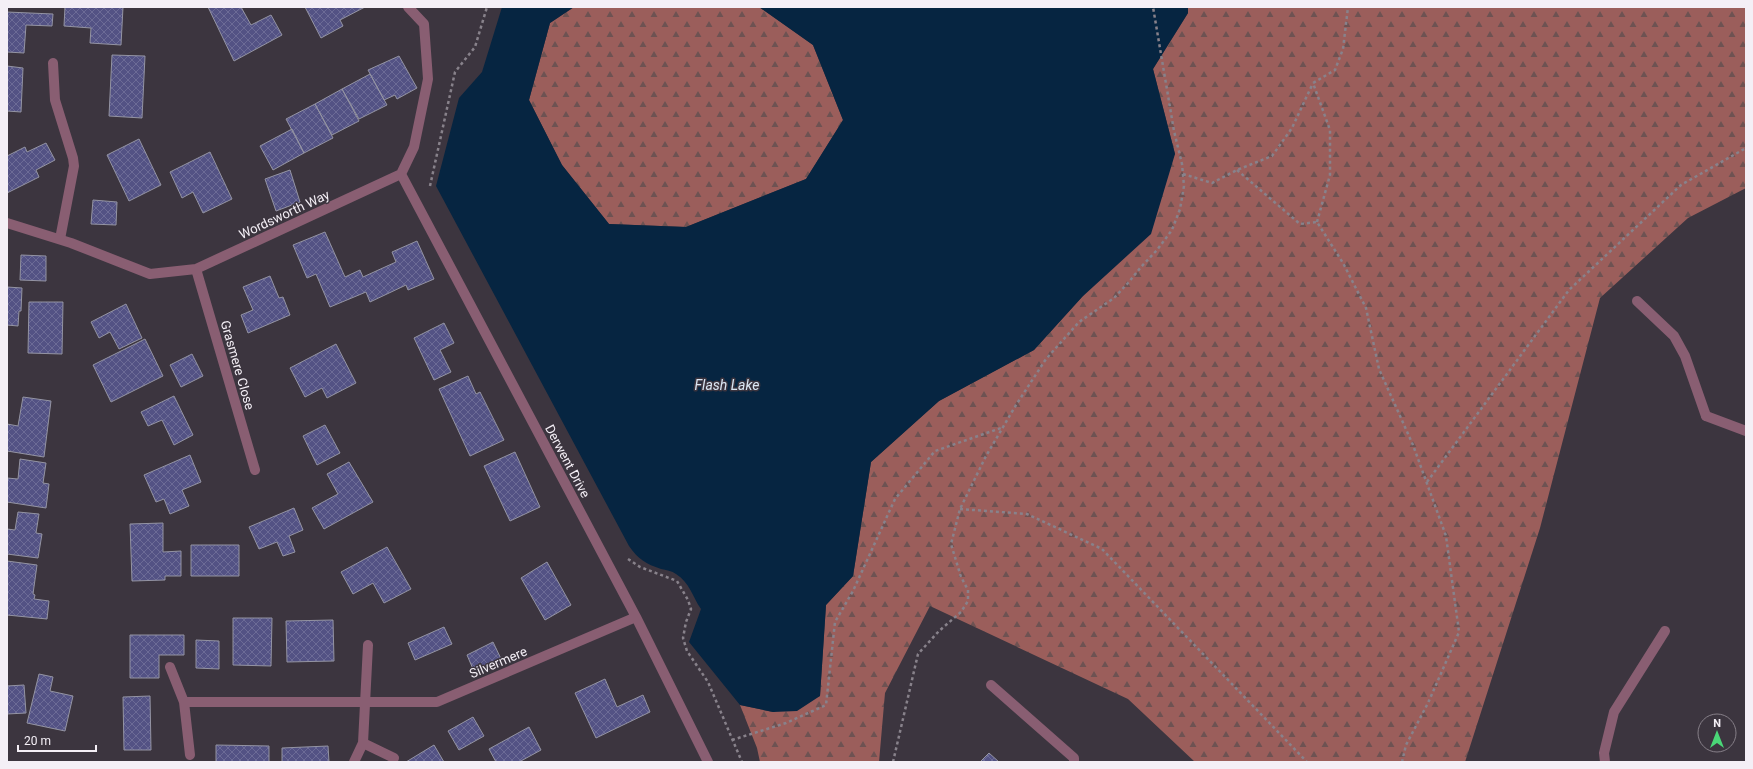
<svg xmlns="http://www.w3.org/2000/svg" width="1753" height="769" viewBox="0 0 1753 769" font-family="Roboto,sans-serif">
<defs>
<pattern id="forest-firs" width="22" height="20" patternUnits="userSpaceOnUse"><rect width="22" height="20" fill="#9b5e5b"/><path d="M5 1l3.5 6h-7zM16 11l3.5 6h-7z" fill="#6e5252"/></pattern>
<pattern id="building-cross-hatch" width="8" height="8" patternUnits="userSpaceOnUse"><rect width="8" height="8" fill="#535284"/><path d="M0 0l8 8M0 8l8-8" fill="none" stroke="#6c6b96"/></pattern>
</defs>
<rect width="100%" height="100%" fill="#3c353f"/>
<path fill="url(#forest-firs)" d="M 574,7 L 759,7 L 813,45 L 843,120 L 806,179 L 686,227 L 609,224 L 562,165 L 529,100 L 550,23 Z
M 1188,7 L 1746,7 L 1746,188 L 1688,218 L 1600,298 L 1540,528 L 1465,762 L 1195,762 L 1128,699 L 930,606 L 885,693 L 879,762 L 760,762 L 757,748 L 740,705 L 773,712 L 820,696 L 826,605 L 853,576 L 871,462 L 939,401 L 1034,350 L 1082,297 L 1175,154 L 1153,69 L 1188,13 Z"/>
<path fill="#062541" d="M 502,7 L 574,7 L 550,23 L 529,100 L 562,165 L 609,224 L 686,227 L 806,179 L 843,120 L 813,45 L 759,7 L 1188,7 L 1188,13 L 1153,69 L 1175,154 L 1151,234 L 1082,297 L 1034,350 L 939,401 L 871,462 L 853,576 L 826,605 L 820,696 L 797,711 L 773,712 L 740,705 L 689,642 L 701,609 C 692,596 690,583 676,574 C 672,571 666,570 661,569 C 646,564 638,559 629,546 L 436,186 L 459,98 L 482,72 Z"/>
<path fill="url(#building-cross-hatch)" stroke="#9494a3" d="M 65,7 L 123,7 L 121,45 L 90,43 L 91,28 L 64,26 Z
M 208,7 L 241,7 L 251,25 L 271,15 L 282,35 L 234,61 Z
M 305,7 L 365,7 L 340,20 L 343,26 L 321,38 Z
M 7,12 L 53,14 L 52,26 L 26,25 L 24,53 L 7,52 Z
M 112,55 L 145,56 L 142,118 L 109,116 Z
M 399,56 L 417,88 L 397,99 L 395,95 L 384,100 L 368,70 Z
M 7,66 L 23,68 L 21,112 L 7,111 Z
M 370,74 L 387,105 L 359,119 L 342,89 Z
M 342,89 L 359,121 L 332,135 L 315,104 Z
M 315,104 L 333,138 L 304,153 L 286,119 Z
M 292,129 L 304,153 L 273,170 L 260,146 Z
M 139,139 L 161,185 L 129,201 L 107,155 Z
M 46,143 L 55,160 L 36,170 L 39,177 L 7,193 L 7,156 L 25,147 L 27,152 Z
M 210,152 L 232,199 L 203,213 L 193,192 L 182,198 L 170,172 Z
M 290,170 L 300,202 L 276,211 L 265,179 Z
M 93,200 L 117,202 L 116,225 L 91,224 Z
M 325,232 L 345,277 L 360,270 L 363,277 L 396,262 L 392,252 L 417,241 L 434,279 L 408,290 L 406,285 L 370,302 L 366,292 L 330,307 L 316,274 L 307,278 L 293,245 Z
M 21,255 L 46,256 L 46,281 L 20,280 Z
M 270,276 L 279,298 L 283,297 L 290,315 L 248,333 L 241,315 L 253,310 L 243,287 Z
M 7,287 L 22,288 L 21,311 L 19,311 L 18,326 L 7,325 Z
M 29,302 L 63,302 L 62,354 L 28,353 Z
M 126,304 L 142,338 L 119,349 L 110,332 L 99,338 L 91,322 Z
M 444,323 L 454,343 L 440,350 L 451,372 L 434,380 L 414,338 Z
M 145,339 L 163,376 L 111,402 L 93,365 Z
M 336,344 L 356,383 L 327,398 L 322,388 L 305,397 L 290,368 Z
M 192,354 L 203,376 L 181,387 L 170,365 Z
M 468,376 L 476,394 L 480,392 L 504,440 L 470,456 L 439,389 Z
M 174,396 L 193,435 L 174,445 L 162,420 L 148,426 L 141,412 Z
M 23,397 L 51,401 L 44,457 L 7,451 L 7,424 L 18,426 Z
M 325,425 L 340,453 L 317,465 L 303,436 Z
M 515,452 L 540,507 L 510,521 L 484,466 Z
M 190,455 L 201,482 L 182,490 L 189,506 L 170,514 L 164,499 L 156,502 L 144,475 Z
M 20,459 L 46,463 L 43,483 L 49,484 L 46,508 L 7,502 L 7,478 L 18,479 Z
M 349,462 L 373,502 L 324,529 L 312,508 L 338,494 L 327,474 Z
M 294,508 L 303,530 L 289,536 L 295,552 L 283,556 L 277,542 L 259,549 L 249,527 Z
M 18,512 L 39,514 L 36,533 L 42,534 L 38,558 L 7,554 L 7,529 L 15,530 Z
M 163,523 L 163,552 L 181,551 L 181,576 L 165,576 L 165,580 L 132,581 L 130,524 Z
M 191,545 L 239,545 L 239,576 L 191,576 Z
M 387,547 L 411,589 L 384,603 L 373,583 L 353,594 L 341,572 Z
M 7,561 L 37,565 L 33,594 L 35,595 L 34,599 L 49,601 L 47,619 L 7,615 Z
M 547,562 L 571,605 L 545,620 L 521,578 Z
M 233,618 L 272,618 L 271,666 L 233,665 Z
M 333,620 L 334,661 L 287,662 L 286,621 Z
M 444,627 L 452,644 L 415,660 L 408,643 Z
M 130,635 L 184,635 L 184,655 L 159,655 L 159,678 L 130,678 Z
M 196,640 L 219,641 L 219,669 L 196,668 Z
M 493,642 L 503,663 L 476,676 L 467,655 Z
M 39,674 L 53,677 L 50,691 L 73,696 L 65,731 L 27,723 Z
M 605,679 L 617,707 L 643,695 L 650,712 L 596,738 L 575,693 Z
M 24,685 L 26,713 L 7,714 L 7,686 Z
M 150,696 L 151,750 L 124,750 L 123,697 Z
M 473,717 L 484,736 L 459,750 L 448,731 Z
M 529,727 L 541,750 L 519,762 L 496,762 L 489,749 Z
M 216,745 L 269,746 L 269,762 L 216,762 Z
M 434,745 L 444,762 L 406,762 Z
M 328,746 L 329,762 L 282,762 L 282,748 Z
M 989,753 L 999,762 L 980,762 Z"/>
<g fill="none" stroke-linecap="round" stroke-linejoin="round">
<path stroke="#88828b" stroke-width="2.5" stroke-dasharray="3 3" stroke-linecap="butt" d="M 1237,170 L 1300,224 L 1317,222 L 1343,263 L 1366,308 L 1379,369 L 1413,445 L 1446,536 L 1459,632 L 1428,703 L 1406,745 L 1402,762
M 1183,174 L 1212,183 L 1237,170 L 1272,156 L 1292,128 L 1313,83
M 430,186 L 455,72 L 475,47 L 487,7
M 1317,222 L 1330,175 L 1330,130 L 1313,83 L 1335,70 L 1343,49 L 1348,7
M 1427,482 L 1569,290 L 1681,185 L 1746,148
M 960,509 L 1027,514 L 1102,549 L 1307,762
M 628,559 L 640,567 L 677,581 L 688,600 L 691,609 L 686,622 L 683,638 L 687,651 L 708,682 L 742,762
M 732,740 L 786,723 L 826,705 L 835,622 L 853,591 L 895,499 L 935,451 L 1001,428
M 893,762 L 918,654 L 939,631 L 961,612 L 968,601 L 968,590 L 961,577 L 951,544 L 960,509 L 986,456 L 1016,405 L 1046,359 L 1079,322 L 1114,298 L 1128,283 L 1141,267 L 1157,250 L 1172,230 L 1180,209 L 1184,186 L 1182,164 L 1174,131 L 1153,7"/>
<path stroke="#895e72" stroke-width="10" d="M 53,63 L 55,100 L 73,158 L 74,166 L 60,239
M 1637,301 L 1674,336 L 1685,356 L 1706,416
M 991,685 L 1074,758 L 1074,762"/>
<path stroke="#895e72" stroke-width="10" d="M 401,174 L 636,617 L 708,762
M 7,223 L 71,243 L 150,274 L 196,269 L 401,174 L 414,147 L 428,79 L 424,24 L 408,7
M 196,269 L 255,470
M 1706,416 L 1746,431
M 170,667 L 184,702 L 190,755
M 184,702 L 437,702 L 636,617
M 363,743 L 394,758
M 354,762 L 363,743 L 368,645
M 1605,762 L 1604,753 L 1614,712 L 1665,631"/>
</g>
<g text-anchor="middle" stroke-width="3" stroke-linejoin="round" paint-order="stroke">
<g font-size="13" fill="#f4eff6" stroke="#3c353f">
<text transform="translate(284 214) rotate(-25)" y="5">Wordsworth Way</text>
<text transform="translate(238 365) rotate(74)" y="5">Grasmere Close</text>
<text transform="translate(568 461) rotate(62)" y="5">Derwent Drive</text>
<text transform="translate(498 662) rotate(-23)" y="5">Silvermere</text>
</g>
<g font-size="14" font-style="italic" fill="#dae6f3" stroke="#3c353f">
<text x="727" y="390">Flash Lake</text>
</g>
</g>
<rect width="1753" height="769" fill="none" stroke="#f4eff6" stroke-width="16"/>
<g transform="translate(1717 733)"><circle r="19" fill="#3c353f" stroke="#867f88"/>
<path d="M0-3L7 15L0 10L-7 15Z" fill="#4ad777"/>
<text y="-6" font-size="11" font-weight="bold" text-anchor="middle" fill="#f4eff6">N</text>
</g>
<path d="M18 745v6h78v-6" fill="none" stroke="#f4eff6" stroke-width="2"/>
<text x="24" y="745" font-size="12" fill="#f4eff6" stroke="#3c353f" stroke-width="3" paint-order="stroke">20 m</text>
</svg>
